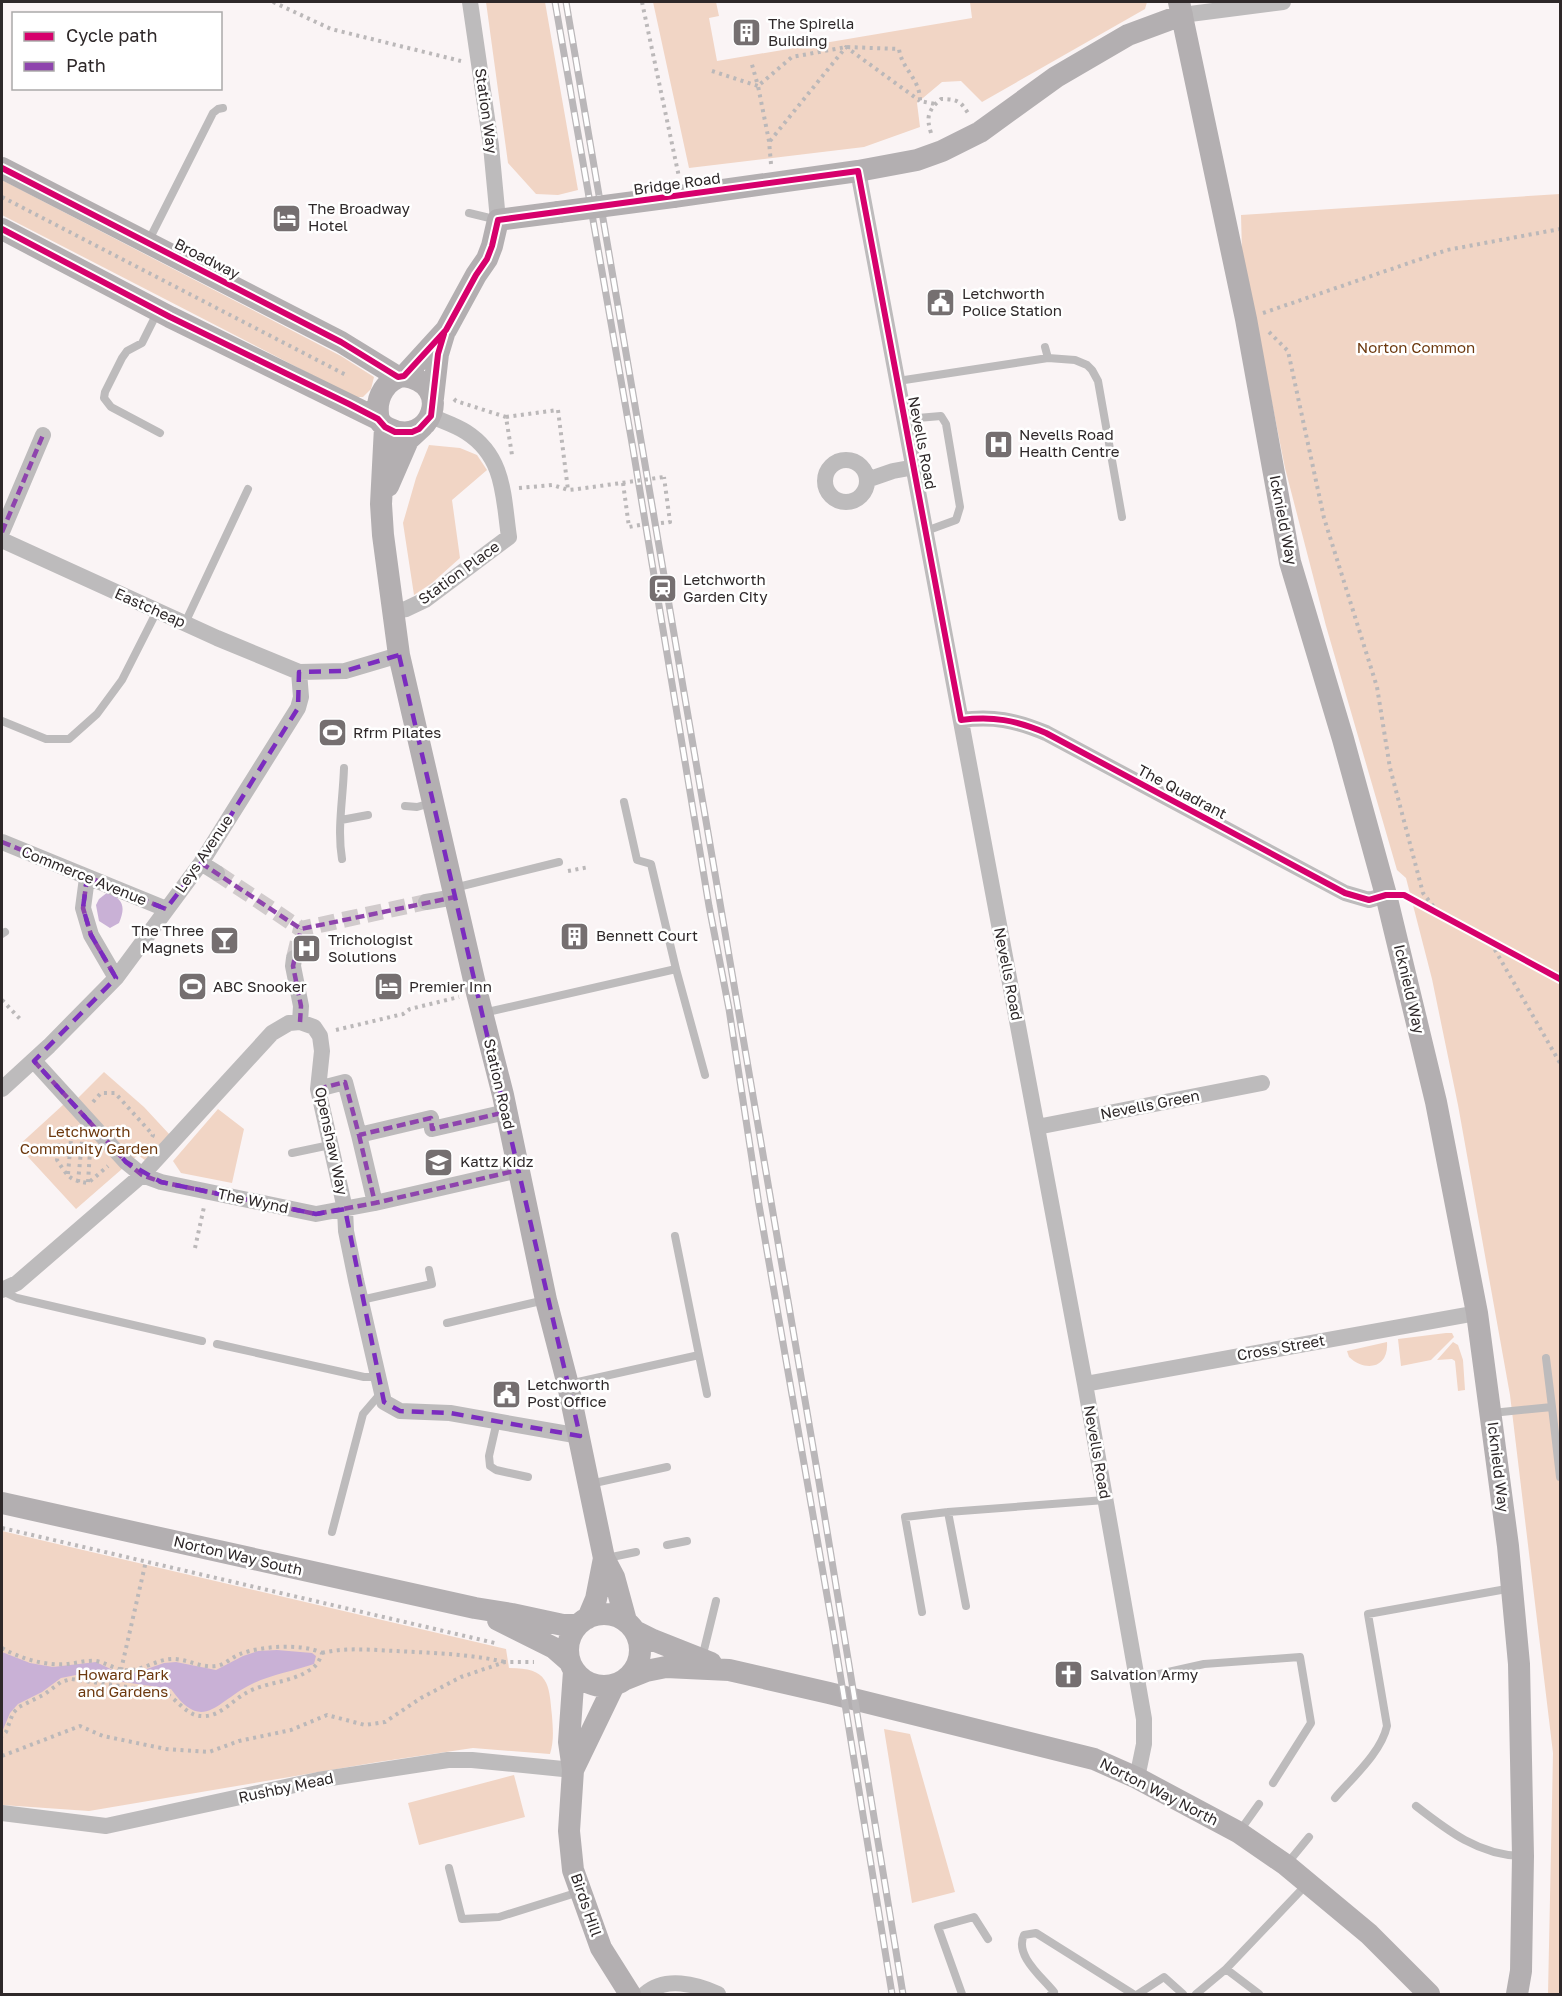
<svg xmlns="http://www.w3.org/2000/svg" width="1562" height="1996" viewBox="0 0 1562 1996" font-family="'Golos Text',sans-serif">
<rect width="100%" height="100%" fill="#faf4f5"/>
<path fill="#f1d5c5" d="M 486,2 L 545,2 L 578,190 L 558,195 L 536,194 L 508,163 Z
M 653,2 L 716,2 L 719,16 L 709,18 L 717,61 L 972,18 L 970,2 L 1147,2 L 1145,9 L 982,102 L 961,81 L 942,82 L 917,103 L 920,127 L 864,147 L 689,168 Z
M 2,180 L 341,356 L 374,377 L 371,389 L 363,397 L 355,397 L 2,215 Z
M 1560,194 L 1560,1994 L 1548,1994 L 1553,1753 L 1510,1395 L 1458,1105 L 1432,979 L 1406,878 L 1397,870 L 1326,626 L 1285,468 L 1242,252 L 1241,215 Z
M 429,445 L 460,448 L 477,455 L 487,470 L 452,500 L 460,558 L 432,583 L 414,595 L 403,523 L 416,478 Z
M 104,1072 L 144,1107 L 170,1135 L 146,1161 L 138,1155 L 76,1209 L 18,1146 L 64,1104 L 78,1098 Z
M 218,1109 L 244,1129 L 232,1183 L 181,1173 L 173,1161 Z
M 1446,1333 L 1452,1333 L 1454,1337 L 1431,1360 L 1401,1366 L 1398,1339 Z
M 1387,1342 C 1389,1369 1365,1372 1349,1357 L 1347,1351 Z
M 1453,1342 L 1458,1345 L 1463,1360 L 1465,1390 L 1458,1391 L 1455,1361 L 1452,1359 L 1437,1360 Z
M 2,1531 L 506,1649 L 509,1668 C 549,1668 549,1683 552,1716 C 553,1730 554,1741 550,1754 L 473,1748 L 378,1762 L 89,1811 L 2,1805 Z
M 884,1729 L 910,1734 L 955,1892 L 912,1903 Z
M 514,1775 L 525,1817 L 419,1845 L 408,1803 Z"/>
<path fill="#c9b1d6" d="M 108,892 C 123,900 126,906 119,923 L 110,928 L 99,921 L 96,905 L 99,899 Z
M 277,1650 L 312,1653 L 316,1656 L 314,1664 C 293,1671 266,1676 248,1686 C 216,1703 202,1733 171,1689 L 76,1675 L 61,1678 L 42,1692 L 18,1704 L 10,1713 L 2,1732 L 2,1652 L 30,1663 L 53,1667 L 96,1662 L 119,1673 L 127,1674 L 141,1671 L 164,1663 L 176,1662 L 216,1670 L 243,1656 L 258,1651 Z"/>
<g fill="none" stroke-linecap="round" stroke-linejoin="round">
<path stroke="#d1cbcc" stroke-width="16" stroke-dasharray="16 8" stroke-linecap="butt" d="M 217,873 L 301,929 L 426,902
M 294,958 L 301,929"/>
<path stroke="#bbb8b9" stroke-width="4" stroke-dasharray="3 4.5" stroke-linecap="butt" d="M 273,2 L 331,29 L 461,61
M 642,2 L 679,177
M 712,71 L 758,86 L 751,61
M 931,133 C 926,117 928,110 941,99 C 959,99 961,102 970,116
M 770,141 L 846,47 L 920,101
M 771,164 L 769,141 L 758,86 L 792,57 L 846,47 L 899,49 C 902,70 920,78 920,101 L 935,104
M 2,197 L 348,376
M 1263,313 L 1447,250 L 1560,229
M 1269,332 L 1288,351 L 1324,518 L 1377,687 L 1390,768 L 1423,893 L 1440,915
M 454,399 L 456,401 L 506,417 L 512,455
M 506,417 L 558,410 L 568,490
M 623,483 L 629,527 L 640,525
M 519,488 L 553,485 L 568,490 L 578,489
M 661,523 L 670,522 L 664,477
M 568,871 L 589,867
M 1491,943 L 1560,1063
M 2,1000 L 21,1020
M 336,1030 L 403,1014 L 410,1009 L 459,997
M 93,1102 L 101,1093 L 115,1093 L 153,1135 L 152,1137
M 73,1128 L 60,1137 L 57,1160 C 67,1175 69,1181 88,1183 L 108,1166
M 68,1174 L 72,1128
M 78,1182 L 82,1141
M 88,1182 L 90,1151
M 195,1248 L 204,1207
M 2,1528 L 495,1643
M 2,1648 C 21,1659 46,1666 68,1664 C 77,1663 86,1660 96,1661 C 108,1663 118,1672 131,1670 C 146,1669 159,1658 175,1659 C 189,1660 202,1668 216,1666 C 225,1665 232,1657 240,1654 C 261,1646 302,1643 322,1653 C 319,1662 316,1667 308,1671 C 289,1683 265,1682 246,1693 C 233,1700 221,1715 206,1716 C 185,1718 179,1698 162,1692 L 71,1679 L 61,1682 L 45,1694 L 19,1707 L 13,1713 L 6,1732 L 2,1736
M 322,1653 C 346,1647 372,1650 397,1651 C 433,1653 470,1654 505,1662
M 121,1670 L 146,1561
M 2,1756 L 80,1726 L 103,1736 L 166,1749 L 209,1752 L 239,1741 L 291,1730 L 327,1715 L 365,1725 L 385,1722 L 421,1698 L 461,1677 L 505,1662 L 534,1662"/>
<path stroke="#bdbbbc" stroke-width="8" d="M 469,213 L 498,220
M 148,242 L 213,113 L 218,109 L 223,108
M 158,311 L 142,343 L 127,351 L 122,358 L 105,392 L 104,398 L 111,407 L 160,433
M 1045,347 L 1048,358
M 898,381 L 1048,358 L 1075,360 L 1087,365 L 1092,370 L 1098,381 L 1122,517
M 906,419 L 941,416 L 946,424 L 960,507 L 956,520 L 926,531
M 185,623 L 248,489
M 2,721 L 46,739 L 69,739 L 97,714 L 122,680 L 157,611
M 624,802 L 637,860 L 651,864 L 676,969
M 405,806 L 417,807 L 431,803
M 341,820 L 368,815
M 342,859 C 337,829 343,799 344,768
M 454,888 L 559,862
M 2,934 L 5,932
M 483,1013 L 676,969 L 705,1075
M 292,1153 L 330,1145
M 2,1291 L 17,1298 L 202,1341
M 361,1300 L 432,1284 L 429,1270
M 447,1323 L 545,1300
M 217,1344 L 364,1377 L 379,1377
M 699,1355 L 707,1394
M 569,1384 L 699,1355 L 675,1236
M 1552,1407 L 1560,1477
M 1492,1413 L 1552,1407 L 1546,1358
M 497,1421 L 489,1456 L 490,1466 L 496,1470 L 528,1477
M 590,1484 L 667,1467
M 332,1532 L 363,1414 L 381,1393
M 667,1545 L 687,1541
M 607,1558 L 636,1552
M 966,1606 L 948,1512 L 1105,1500
M 922,1612 L 905,1517 L 948,1512
M 702,1658 L 716,1601
M 1137,1679 L 1204,1664 L 1300,1657 L 1311,1723 L 1273,1783
M 1335,1798 C 1352,1778 1381,1753 1387,1726 L 1368,1614 L 1512,1588
M 1416,1806 C 1448,1831 1479,1855 1521,1856
M 1239,1832 L 1259,1804
M 1286,1865 L 1309,1837
M 449,1868 L 462,1919 L 499,1917 L 579,1892
M 1226,1969 L 1259,1994
M 962,1994 L 938,1927 L 974,1917 L 988,1939
M 1051,1994 L 1054,1992 C 1042,1977 1014,1955 1024,1935 L 1036,1933 L 1133,1994
M 1138,1994 L 1164,1977 L 1183,1994
M 1196,1994 L 1226,1969 L 1307,1884"/>
<path stroke="#bdbbbc" stroke-width="16" d="M 470,2 L 491,146 L 498,220
M 1182,15 L 1283,2
M 858,171 L 1085,1384 L 1137,1679 L 1144,1719 L 1144,1744 L 1137,1778
M825 481a21 21 0 1 1 42 0a21 21 0 1 1-42 0Z
M 867,480 L 893,471 L 915,467
M 2,532 L 43,435
M 2,540 L 217,638 L 299,672 L 345,671 L 399,655
M 394,611 L 406,609 L 425,600 L 509,537 C 503,496 505,457 466,432 C 455,425 442,421 431,416
M 961,720 C 993,716 1015,720 1046,733 L 1345,893 L 1369,900 L 1386,895
M 2,842 L 166,909
M 201,863 L 217,873
M 87,878 L 83,908 L 91,935 L 116,978
M 426,902 L 455,897
M 294,958 L 293,966 L 301,1006 L 300,1022
M 34,1061 L 126,1162 L 142,1175 L 161,1182 L 316,1214 L 375,1203 L 519,1170
M 2,1089 L 49,1046 L 116,978 L 201,863 L 298,708 L 301,697 L 299,672
M 318,1089 L 345,1082 L 359,1135 L 431,1118 L 432,1129 L 506,1112
M 1037,1127 L 1262,1083
M 359,1135 L 375,1203
M 2,1290 L 17,1283 L 142,1175 L 272,1033 L 289,1023 L 300,1022 L 314,1027 L 320,1036 L 322,1051 L 318,1089 L 345,1209 L 346,1231 L 356,1280 L 384,1402 L 400,1411 L 450,1413 L 580,1436
M 1085,1384 L 1477,1313
M 2,1813 L 106,1826 L 318,1780 L 448,1760 L 472,1760 L 573,1770
M 645,1994 C 665,1976 696,1984 718,1994"/>
<path stroke="#b3afb1" stroke-width="22" d="M 1179,2 L 1246,319 L 1290,562 L 1343,739 L 1386,895 L 1436,1102 L 1477,1313 L 1508,1546 L 1519,1664 L 1523,1856 L 1521,1971 L 1517,1994
M 2,168 L 341,342 L 398,377
M 673,197 L 858,171 L 917,160 L 942,151 L 980,132 L 1056,77 L 1128,35 L 1182,15
M 498,220 L 559,212
M 2,229 L 170,317 L 378,419
M 404,376 L 446,330 L 476,275 L 487,259 L 492,246 L 498,220
M 404,376 C 455,383 431,450 388,428 C 382,425 378,421 378,414 C 376,397 386,379 404,376 Z
M 433,398 L 438,354 L 444,334
M 385,427 L 381,504 L 383,535 L 399,655 L 477,993 L 503,1095 L 546,1300 L 568,1385 L 604,1558 L 614,1577 L 626,1621
M 388,486 L 408,440 L 422,427
M 2,1503 L 475,1608 L 512,1614 L 563,1625 L 578,1625
M568 1650a36 36 0 1 1 72 0a36 36 0 1 1-72 0Z
M 588,1618 L 596,1599 L 604,1558
M 498,1620 L 554,1648 L 570,1662
M 635,1631 L 653,1640 L 711,1663
M 574,1671 L 569,1742 L 573,1770 L 569,1831 L 573,1870 L 601,1948 L 630,1994
M 626,1679 L 646,1671 L 666,1667 L 729,1670 L 829,1693 L 1094,1759 L 1137,1778 L 1238,1832 L 1286,1865 L 1369,1934 L 1429,1994
M 573,1770 L 614,1685"/>
<defs>
<path id="rail" d="M 555,2 L 633,449 L 709,906 L 729,1009 L 759,1205 L 833,1630 L 892,1994
M 566,2 L 819,1482 L 903,1994"/>
</defs>
<use href="#rail" stroke="#bab7b9" stroke-width="7"/>
<use href="#rail" stroke="#fff" stroke-width="4.5" stroke-dasharray="14" stroke-linecap="butt"/>
<path stroke="#bbb8b9" stroke-width="4" stroke-dasharray="3 4.5" stroke-linecap="butt" d="M 578,489 L 664,477"/>
<path stroke="#b3afb1" stroke-width="22" d="M 559,212 L 673,197"/>
<path stroke="#8e44ad" stroke-width="4.5" stroke-dasharray="9 4.5" stroke-linecap="butt" d="M 2,532 L 43,435
M 2,842 L 166,909
M 201,863 L 301,929 L 455,897
M 87,878 L 83,908 L 91,935 L 116,978
M 300,1022 L 301,1006 L 293,966 L 301,929
M 34,1061 L 126,1162 L 142,1175 L 161,1182 L 316,1214 L 375,1203 L 519,1170
M 318,1089 L 345,1082 L 359,1135 L 431,1118 L 432,1129 L 506,1112
M 359,1135 L 375,1203"/>
<defs>
<path id="cycleway" d="M 2,168 L 341,342 L 398,377 L 404,376 L 446,330 L 476,275 L 487,259 L 492,246 L 498,220
M 498,220 L 858,171 L 961,720 C 993,716 1015,720 1046,733 L 1345,893 L 1369,900 L 1386,895 L 1404,895 L 1560,979
M 2,229 L 170,317 L 349,404 L 378,419 L 385,427 L 395,432 L 412,432 L 419,429 L 431,416 L 438,354 L 444,334"/>
</defs>
<use href="#cycleway" stroke="#fff" stroke-width="10"/>
<use href="#cycleway" stroke="#d6006c" stroke-width="6"/>
</g>
<path fill="none" stroke="#7b2cbf" stroke-width="4.5" stroke-dasharray="12 8" stroke-linejoin="round" d="M 399,655 L 580,1436 L 450,1413 L 400,1411 L 384,1402 L 345,1209 L 316,1214 L 161,1182 L 126,1162 L 34,1061 L 116,978 L 91,935 L 83,908 L 87,878 L 166,909 L 201,863 L 298,708 L 299,672 L 345,671 Z"/>
<defs>
<symbol id="building-square" viewBox="-11 -11 22 22"><rect x="-9" y="-9" width="18" height="18" rx="4" fill="#756f70" stroke="#fff"/><path d="M-4-6H4V6H1V3H-1V6H-4ZM-2.5-4.3h1.7v1.8h-1.7ZM.8-4.3h1.7v1.8H.8ZM-2.5-1h1.7V.8h-1.7ZM.8-1h1.7V.8H.8Z" fill="#fff"/></symbol>
<symbol id="hotel-square" viewBox="-11 -11 22 22"><rect x="-9" y="-9" width="18" height="18" rx="4" fill="#756f70" stroke="#fff"/><path d="M-6-4.5h1.5V1H6V5H4.5V3h-9V5H-6ZM-4 0a1.8 1.8 0 1 1 3.6 0ZM.5 0V-2.5h3Q6-2.5 6 0Z" fill="#fff"/></symbol>
<symbol id="civic-square" viewBox="-11 -11 22 22"><rect x="-9" y="-9" width="18" height="18" rx="4" fill="#756f70" stroke="#fff"/><path d="M-.6-6.5H3V-4.5H.6V-3L4-1V1h2V6H-6V1h2V-1L-.6-3ZM-1.2 2.5V6h2.4V2.5Z" fill="#fff"/></symbol>
<symbol id="hospital-square" viewBox="-11 -11 22 22"><rect x="-9" y="-9" width="18" height="18" rx="4" fill="#756f70" stroke="#fff"/><path d="M-5-5h3v3.5h4V-5h3V5h-3V1.5h-4V5h-3Z" fill="#fff"/></symbol>
<symbol id="station-square" viewBox="-11 -11 22 22"><rect x="-9" y="-9" width="18" height="18" rx="4" fill="#756f70" stroke="#fff"/><path d="M-3-6H3Q5-6 5-4V2Q5 4 3 4L4.5 6H3L1.5 4h-3L-3 6H-4.5L-3 4Q-5 4-5 2V-4Q-5-6-3-6ZM-3.5-4v3h7v-3ZM-3.5 1v1.5H-2V1ZM2 1v1.5H3.5V1Z" fill="#fff"/></symbol>
<symbol id="stadium-square" viewBox="-11 -11 22 22"><rect x="-9" y="-9" width="18" height="18" rx="4" fill="#756f70" stroke="#fff"/><path d="M0-5a6.5 5 0 1 0 0 10a6.5 5 0 1 0 0-10ZM-3.5-1.8h7v3.6h-7Z" fill="#fff"/></symbol>
<symbol id="bar-square" viewBox="-11 -11 22 22"><rect x="-9" y="-9" width="18" height="18" rx="4" fill="#756f70" stroke="#fff"/><path d="M-6-5H6L.8 .8V4.5H3.5V6h-7V4.5H-.8V.8Z" fill="#fff"/></symbol>
<symbol id="school-square" viewBox="-11 -11 22 22"><rect x="-9" y="-9" width="18" height="18" rx="4" fill="#756f70" stroke="#fff"/><path d="M0-5L7-2L0 1L-7-2ZM-4 1L0 2.5L4 1V4Q0 6-4 4Z" fill="#fff"/></symbol>
<symbol id="church-square" viewBox="-11 -11 22 22"><rect x="-9" y="-9" width="18" height="18" rx="4" fill="#756f70" stroke="#fff"/><path d="M-1.2-6h2.4v3.5h3.3v2.4h-3.3V6h-2.4V-.1h-3.3v-2.4h3.3Z" fill="#fff"/></symbol>
</defs>
<g fill-rule="evenodd">
<use href="#building-square" x="730" y="16" width="33" height="33"/>
<use href="#hotel-square" x="270" y="202" width="33" height="33"/>
<use href="#civic-square" x="924" y="286" width="33" height="33"/>
<use href="#hospital-square" x="982" y="428" width="33" height="33"/>
<use href="#station-square" x="646" y="572" width="33" height="33"/>
<use href="#stadium-square" x="316" y="716" width="33" height="33"/>
<use href="#building-square" x="558" y="920" width="33" height="33"/>
<use href="#bar-square" x="208" y="924" width="33" height="33"/>
<use href="#hospital-square" x="290" y="932" width="33" height="33"/>
<use href="#stadium-square" x="176" y="970" width="33" height="33"/>
<use href="#hotel-square" x="372" y="970" width="33" height="33"/>
<use href="#school-square" x="422" y="1146" width="33" height="33"/>
<use href="#civic-square" x="490" y="1378" width="33" height="33"/>
<use href="#church-square" x="1052" y="1658" width="33" height="33"/>
</g>
<g text-anchor="middle" stroke-width="5" stroke-linejoin="round" paint-order="stroke">
<g font-size="15" fill="#2e2829" stroke="#fff" text-anchor="start">
<text x="768" y="29">The Spirella<tspan x="768" dy="17">Building</tspan></text>
<text x="308" y="214">The Broadway<tspan x="308" dy="17">Hotel</tspan></text>
<text x="962" y="299">Letchworth<tspan x="962" dy="17">Police Station</tspan></text>
<text x="1019" y="440">Nevells Road<tspan x="1019" dy="17">Health Centre</tspan></text>
<text x="683" y="585">Letchworth<tspan x="683" dy="17">Garden City</tspan></text>
<text x="353" y="738">Rfrm Pilates</text>
<text x="204" y="936" text-anchor="end">The Three<tspan x="204" dy="17">Magnets</tspan></text>
<text x="596" y="941">Bennett Court</text>
<text x="328" y="945">Trichologist<tspan x="328" dy="17">Solutions</tspan></text>
<text x="213" y="992">ABC Snooker</text>
<text x="409" y="992">Premier Inn</text>
<text x="460" y="1167">Kattz Kidz</text>
<text x="527" y="1390">Letchworth<tspan x="527" dy="17">Post Office</tspan></text>
<text x="1090" y="1680">Salvation Army</text>
</g>
<g font-size="15" fill="#2e2829" stroke="#fff">
<text transform="translate(486 111) rotate(82)" y="5">Station Way</text>
<text transform="translate(677 184) rotate(-8)" y="5">Bridge Road</text>
<text transform="translate(207 259) rotate(27)" y="5">Broadway</text>
<text transform="translate(922 443) rotate(79)" y="5">Nevells Road</text>
<text transform="translate(1283 520) rotate(79)" y="5">Icknield Way</text>
<text transform="translate(459 573) rotate(-36)" y="5">Station Place</text>
<text transform="translate(150 608) rotate(24)" y="5">Eastcheap</text>
<text transform="translate(1182 792) rotate(28)" y="5">The Quadrant</text>
<text transform="translate(204 854) rotate(-56)" y="5">Leys Avenue</text>
<text transform="translate(84 876) rotate(22)" y="5">Commerce Avenue</text>
<text transform="translate(1008 974) rotate(79)" y="5">Nevells Road</text>
<text transform="translate(1409 989) rotate(77)" y="5">Icknield Way</text>
<text transform="translate(499 1084) rotate(77)" y="5">Station Road</text>
<text transform="translate(1150 1105) rotate(-11)" y="5">Nevells Green</text>
<text transform="translate(331 1141) rotate(78)" y="5">Openshaw Way</text>
<text transform="translate(253 1201) rotate(12)" y="5">The Wynd</text>
<text transform="translate(1281 1348) rotate(-10)" y="5">Cross Street</text>
<text transform="translate(1097 1452) rotate(80)" y="5">Nevells Road</text>
<text transform="translate(1498 1467) rotate(83)" y="5">Icknield Way</text>
<text transform="translate(238 1556) rotate(13)" y="5">Norton Way South</text>
<text transform="translate(286 1788) rotate(-12)" y="5">Rushby Mead</text>
<text transform="translate(1159 1792) rotate(27)" y="5">Norton Way North</text>
<text transform="translate(586 1905) rotate(71)" y="5">Birds Hill</text>
</g>
<g font-size="15" fill="#6c380e" stroke="#fff">
<text x="1416" y="353">Norton Common</text>
<text x="89" y="1137">Letchworth<tspan x="89" dy="17">Community Garden</tspan></text>
<text x="123" y="1680">Howard Park<tspan x="123" dy="17">and Gardens</tspan></text>
</g>
</g>
<rect width="1562" height="1996" fill="none" stroke="#2e2829" stroke-width="6"/>
<rect x="12" y="12" width="210" height="78" fill="#ffffff" stroke="#aba9a9" stroke-width="1.5"/>
<rect x="24" y="32" width="30" height="9" fill="#d6006c" stroke="#aba9a9" stroke-width="1.5"/>
<text x="66" y="42" font-size="18" fill="#2e2829">Cycle path</text>
<rect x="24" y="62" width="30" height="9" fill="#8e44ad" stroke="#aba9a9" stroke-width="1.5"/>
<text x="66" y="72" font-size="18" fill="#2e2829">Path</text>
</svg>
